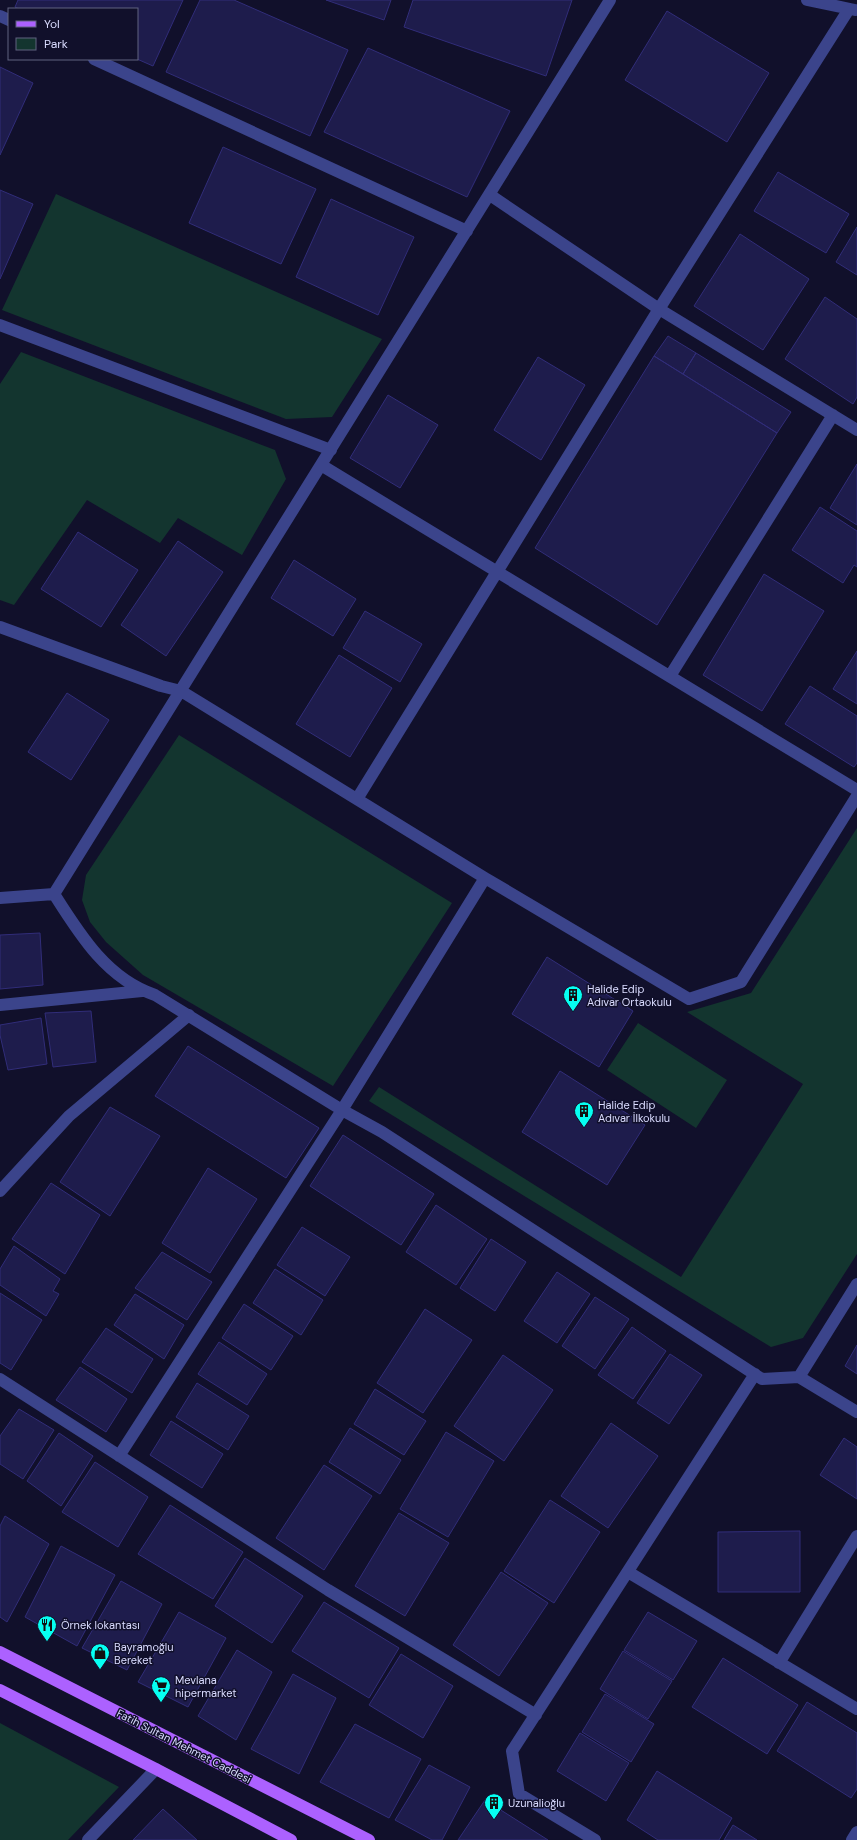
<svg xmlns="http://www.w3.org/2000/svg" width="857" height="1840" viewBox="0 0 857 1840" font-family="'DM Sans',sans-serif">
<rect width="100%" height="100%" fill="#11102b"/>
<path fill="#13352f" d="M 56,194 L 382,339 L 332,417 L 286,419 L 2,310 Z
M 21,352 L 275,450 L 286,479 L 242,555 L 178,518 L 160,543 L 87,500 L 14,605 L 0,600 L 0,384 Z
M 179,735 L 452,903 L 333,1086 L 143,975 L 106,942 L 90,922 L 82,900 L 86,875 Z
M 857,828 L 857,1254 L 803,1338 L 771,1347 L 369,1101 L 379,1087 L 681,1277 L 803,1084 L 687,1012 L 751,993 Z
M 638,1023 L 727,1080 L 696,1128 L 607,1070 Z
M 0,1723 L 119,1787 L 68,1840 L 0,1840 Z"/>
<path fill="#1e1c4c" stroke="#312d79" d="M 18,0 L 183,0 L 153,66 L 137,59 L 137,9 L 19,9 L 15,7 Z
M 200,0 L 234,0 L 348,50 L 310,136 L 166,72 Z
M 326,0 L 391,0 L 384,20 Z
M 413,0 L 572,0 L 546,76 L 404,27 Z
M 667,11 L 769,73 L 727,142 L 625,80 Z
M 368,48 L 510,111 L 467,197 L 324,132 Z
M 0,67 L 33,83 L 0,155 Z
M 223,147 L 316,189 L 281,264 L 189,223 Z
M 778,172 L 849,214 L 826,253 L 754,211 Z
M 0,190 L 33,204 L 0,279 Z
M 331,199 L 414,237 L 378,315 L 296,277 Z
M 857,227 L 857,275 L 836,262 Z
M 740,234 L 809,279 L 763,350 L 694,306 Z
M 825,297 L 857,319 L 857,397 L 853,404 L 785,359 Z
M 668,336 L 696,353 L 683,374 L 654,356 Z
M 696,353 L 791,412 L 777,433 L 683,374 Z
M 654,356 L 777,433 L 657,625 L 535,548 Z
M 538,357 L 585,385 L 541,460 L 494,430 Z
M 388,395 L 438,425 L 400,488 L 350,458 Z
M 857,464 L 857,525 L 830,508 Z
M 820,507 L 857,531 L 857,567 L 854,565 L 843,583 L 792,550 Z
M 78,532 L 138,570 L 101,627 L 41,589 Z
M 178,541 L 223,572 L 166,656 L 121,625 Z
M 294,560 L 356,599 L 333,636 L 271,598 Z
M 764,574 L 824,611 L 762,711 L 703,675 Z
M 365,611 L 422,644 L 400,682 L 343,648 Z
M 857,651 L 857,704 L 833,689 Z
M 339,655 L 392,688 L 350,757 L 296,724 Z
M 810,686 L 857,716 L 857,763 L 854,767 L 785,724 Z
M 67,693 L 109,720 L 71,780 L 28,752 Z
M 40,933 L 43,985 L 0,989 L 0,935 Z
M 547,957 L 633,1011 L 599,1067 L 512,1014 Z
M 91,1011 L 96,1062 L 53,1067 L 45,1013 Z
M 41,1018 L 47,1064 L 8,1070 L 0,1035 L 0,1025 Z
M 188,1046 L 319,1128 L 286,1178 L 155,1096 Z
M 560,1071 L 645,1125 L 607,1185 L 522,1132 Z
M 110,1107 L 160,1136 L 110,1216 L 60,1182 Z
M 343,1135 L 434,1194 L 401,1245 L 310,1186 Z
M 208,1168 L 257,1199 L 210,1273 L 162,1243 Z
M 51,1183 L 100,1215 L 65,1274 L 12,1239 Z
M 436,1205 L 487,1239 L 456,1285 L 406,1252 Z
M 302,1227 L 350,1257 L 325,1296 L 277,1265 Z
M 491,1239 L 526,1262 L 495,1311 L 460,1288 Z
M 14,1246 L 60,1279 L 53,1291 L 59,1294 L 46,1316 L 0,1285 L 0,1269 Z
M 162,1252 L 212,1282 L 187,1320 L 135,1288 Z
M 275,1269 L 323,1300 L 301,1335 L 253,1303 Z
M 557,1272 L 590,1294 L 557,1343 L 524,1321 Z
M 0,1293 L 42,1320 L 11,1370 L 0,1363 Z
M 135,1294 L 184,1325 L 164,1359 L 114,1325 Z
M 595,1297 L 629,1319 L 595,1369 L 562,1346 Z
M 244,1304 L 293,1336 L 271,1370 L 222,1338 Z
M 425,1309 L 472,1340 L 423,1413 L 377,1383 Z
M 632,1327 L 666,1351 L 633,1399 L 598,1375 Z
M 106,1328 L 153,1359 L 132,1393 L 82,1362 Z
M 219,1342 L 267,1374 L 247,1405 L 198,1374 Z
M 857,1345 L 857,1374 L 845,1366 Z
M 670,1354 L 702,1375 L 669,1424 L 637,1403 Z
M 503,1355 L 553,1390 L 504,1461 L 454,1426 Z
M 80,1367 L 127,1399 L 106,1432 L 56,1400 Z
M 197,1383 L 249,1416 L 228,1450 L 176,1417 Z
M 375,1389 L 426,1421 L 404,1455 L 354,1424 Z
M 19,1409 L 54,1430 L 23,1479 L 0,1464 L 0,1436 Z
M 171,1421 L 223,1454 L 202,1488 L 150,1455 Z
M 611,1423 L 658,1456 L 608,1528 L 561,1496 Z
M 350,1428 L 401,1460 L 380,1494 L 329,1462 Z
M 446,1432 L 494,1461 L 448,1537 L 400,1509 Z
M 59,1433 L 93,1456 L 61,1506 L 27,1481 Z
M 844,1438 L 857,1447 L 857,1499 L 820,1475 Z
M 95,1462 L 148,1497 L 118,1547 L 62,1512 Z
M 324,1465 L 372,1496 L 324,1570 L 276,1538 Z
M 550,1500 L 600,1532 L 554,1603 L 504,1571 Z
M 170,1505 L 243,1552 L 213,1599 L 138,1554 Z
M 399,1513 L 449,1543 L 405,1616 L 355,1586 Z
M 5,1516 L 49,1544 L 7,1622 L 0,1617 L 0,1526 Z
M 800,1531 L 800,1592 L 718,1592 L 718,1532 Z
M 61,1546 L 115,1575 L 77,1646 L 25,1617 Z
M 245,1558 L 303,1596 L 272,1643 L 215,1606 Z
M 501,1572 L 548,1603 L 499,1676 L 453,1645 Z
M 121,1581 L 162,1604 L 127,1670 L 82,1648 Z
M 324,1602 L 399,1648 L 369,1698 L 292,1651 Z
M 179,1612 L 226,1638 L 188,1707 L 138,1682 Z
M 648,1612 L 697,1641 L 673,1680 L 624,1650 Z
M 237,1650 L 272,1672 L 236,1740 L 198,1716 Z
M 623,1651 L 672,1681 L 648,1719 L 600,1689 Z
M 401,1654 L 453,1686 L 423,1738 L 369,1705 Z
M 723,1658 L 798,1705 L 767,1754 L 692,1707 Z
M 293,1674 L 336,1698 L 299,1774 L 251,1749 Z
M 605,1694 L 654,1724 L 631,1762 L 582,1732 Z
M 807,1702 L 857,1733 L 857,1789 L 851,1798 L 777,1751 Z
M 355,1724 L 421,1759 L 389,1818 L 320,1782 Z
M 580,1733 L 629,1763 L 606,1801 L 557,1771 Z
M 429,1765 L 470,1787 L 442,1840 L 432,1840 L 395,1820 Z
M 657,1771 L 732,1818 L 719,1840 L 658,1840 L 627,1820 Z
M 485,1800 L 548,1840 L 458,1840 Z
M 163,1809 L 197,1840 L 133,1840 Z
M 733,1825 L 757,1840 L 724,1840 Z"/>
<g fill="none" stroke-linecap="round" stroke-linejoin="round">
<path stroke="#3b448b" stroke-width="12" d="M 807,0 L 855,10
M 0,16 L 9,20
M 94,59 L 467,231
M 490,195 L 659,309 L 857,430
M 0,325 L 331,450
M 321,465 L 857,790
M 0,627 L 161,686 L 181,691 L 485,878 L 689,999 L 741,982 L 857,796
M 670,676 L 833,415
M 357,799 L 659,309 L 849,9
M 54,894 L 610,0
M 54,894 C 80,935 107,979 155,995 L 342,1110 L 382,1132 L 762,1379 L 799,1377 L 857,1412
M 0,898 L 54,894
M 0,1005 L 142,991
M 0,1191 L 69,1116 L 189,1015
M 799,1377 L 857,1284
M 0,1379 L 328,1590 L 536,1715
M 119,1456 L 342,1110 L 485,878
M 628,1572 L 857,1709
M 779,1663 L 857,1536
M 88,1840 L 156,1769
M 595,1840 L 519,1794 L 512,1751 L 755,1374
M 852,1840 L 857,1832"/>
<path stroke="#ac61ff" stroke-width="12" d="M 0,1652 L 369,1840
M 0,1690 L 156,1769 L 291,1840"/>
</g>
<defs>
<symbol id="building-pin" viewBox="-11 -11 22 30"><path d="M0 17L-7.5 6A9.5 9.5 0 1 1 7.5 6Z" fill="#06fff2" stroke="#11102b"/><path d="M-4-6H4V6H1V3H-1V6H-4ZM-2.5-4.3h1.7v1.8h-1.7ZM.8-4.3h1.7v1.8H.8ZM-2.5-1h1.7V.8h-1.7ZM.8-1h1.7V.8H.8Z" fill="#111"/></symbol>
<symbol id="restaurant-pin" viewBox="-11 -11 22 30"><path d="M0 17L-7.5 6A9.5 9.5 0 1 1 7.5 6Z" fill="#06fff2" stroke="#11102b"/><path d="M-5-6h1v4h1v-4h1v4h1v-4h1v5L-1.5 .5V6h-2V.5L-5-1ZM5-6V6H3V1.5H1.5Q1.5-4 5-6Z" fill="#111"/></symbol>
<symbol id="shop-pin" viewBox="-11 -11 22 30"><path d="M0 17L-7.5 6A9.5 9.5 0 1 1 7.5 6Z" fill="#06fff2" stroke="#11102b"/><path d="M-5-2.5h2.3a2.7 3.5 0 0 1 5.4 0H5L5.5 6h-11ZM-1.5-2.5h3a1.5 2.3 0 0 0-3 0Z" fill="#111"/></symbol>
<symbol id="supermarket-pin" viewBox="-11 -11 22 30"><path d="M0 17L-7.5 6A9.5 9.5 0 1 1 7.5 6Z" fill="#06fff2" stroke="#11102b"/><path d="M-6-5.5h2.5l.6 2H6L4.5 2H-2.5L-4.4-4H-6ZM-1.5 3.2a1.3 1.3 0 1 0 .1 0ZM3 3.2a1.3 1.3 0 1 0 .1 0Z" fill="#111"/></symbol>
</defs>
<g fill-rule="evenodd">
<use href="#building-pin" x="562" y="984" width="22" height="30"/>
<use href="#building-pin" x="573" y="1100" width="22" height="30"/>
<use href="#restaurant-pin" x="36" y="1614" width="22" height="30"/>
<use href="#shop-pin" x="89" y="1642" width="22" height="30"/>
<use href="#supermarket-pin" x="150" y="1675" width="22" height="30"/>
<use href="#building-pin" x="483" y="1792" width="22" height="30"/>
</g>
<g text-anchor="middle" stroke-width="3" stroke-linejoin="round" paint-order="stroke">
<g font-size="11" fill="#dadcff" stroke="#11102b" text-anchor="start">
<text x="587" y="993">Halide Edip<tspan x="587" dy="13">Adıvar Ortaokulu</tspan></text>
<text x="598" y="1109">Halide Edip<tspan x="598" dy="13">Adıvar İlkokulu</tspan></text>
<text x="61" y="1629">Örnek lokantası</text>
<text x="114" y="1651">Bayramoğlu<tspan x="114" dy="13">Bereket</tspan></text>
<text x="175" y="1684">Mevlana<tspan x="175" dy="13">hipermarket</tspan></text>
<text x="508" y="1807">Uzunalioğlu</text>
</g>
<g font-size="11" fill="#dadcff" stroke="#11102b">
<text transform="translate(184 1746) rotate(27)" y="4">Fatih Sultan Mehmet Caddesi</text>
</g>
</g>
<rect x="8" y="8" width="130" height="52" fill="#11102b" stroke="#616280"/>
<rect x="16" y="21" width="20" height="6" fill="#ac61ff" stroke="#616280"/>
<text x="44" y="28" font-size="12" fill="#dadcff">Yol</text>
<rect x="16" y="38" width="20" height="12" fill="#13352f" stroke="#616280"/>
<text x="44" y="48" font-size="12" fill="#dadcff">Park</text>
</svg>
